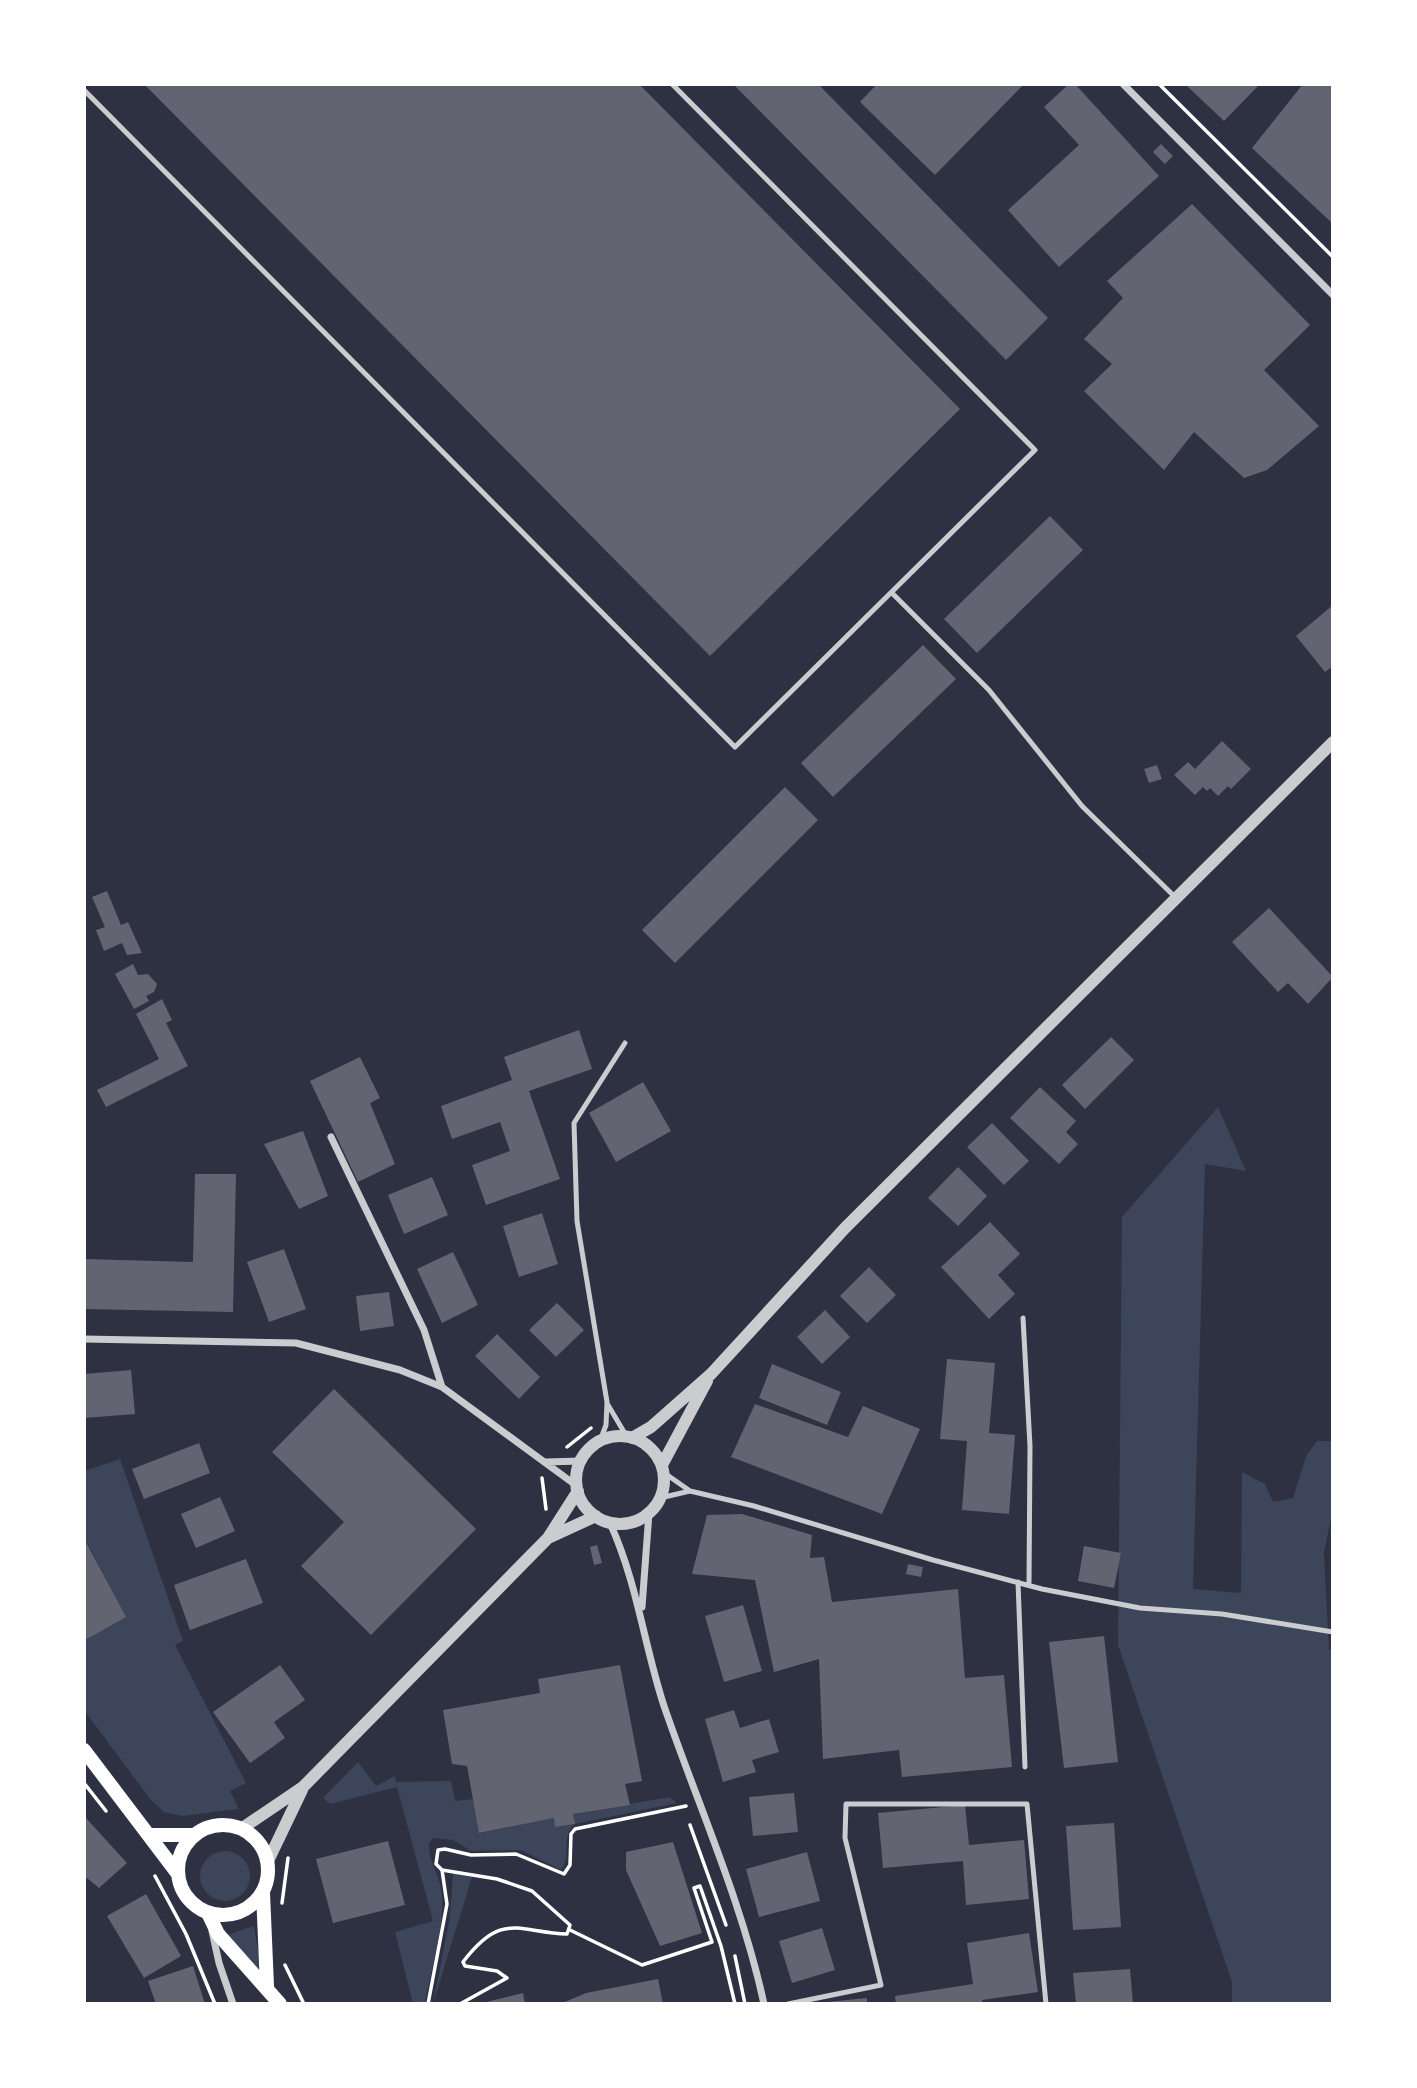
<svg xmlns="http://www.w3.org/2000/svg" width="1417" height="2088" viewBox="0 0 1417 2088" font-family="Barlow,sans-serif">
<rect width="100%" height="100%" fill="#2d3142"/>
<path fill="#3c4559" d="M 1218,1107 L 1246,1171 L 1205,1164 L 1193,1589 L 1241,1593 L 1242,1472 L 1265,1484 L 1273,1502 L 1293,1498 L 1306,1456 L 1317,1441 L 1333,1441 L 1333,1508 L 1324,1553 L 1329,1649 L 1333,1651 L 1333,2004 L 1232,2004 L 1232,1982 L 1118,1645 L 1122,1217 Z
M 120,1459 L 183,1641 L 175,1645 L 246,1783 L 230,1791 L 239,1809 L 182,1816 L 164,1812 L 150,1799 L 84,1710 L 84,1634 L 87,1638 L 125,1617 L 87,1542 L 84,1543 L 84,1471 Z
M 358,1762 L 376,1786 L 395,1776 L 396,1782 L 451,1781 L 455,1801 L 473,1799 L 480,1833 L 554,1818 L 556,1827 L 574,1824 L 573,1814 L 669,1797 L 677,1803 L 575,1824 C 560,1836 572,1858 561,1870 L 521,1850 L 471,1851 L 453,1840 L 433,1838 L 429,1843 C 428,1862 441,1877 442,1895 C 445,1927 430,1972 425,2004 L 413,2004 L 395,1932 L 433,1921 L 397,1787 L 330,1804 L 323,1798 Z
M200 1876a25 25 0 1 1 50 0a25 25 0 1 1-50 0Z
M 453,1873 L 472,1877 L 433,2004 L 450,1917 Z
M 254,1926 L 262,1973 L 227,1935 Z"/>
<path fill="#626471" d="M 144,84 L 639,84 L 960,409 L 710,656 Z
M 733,84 L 818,84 L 1048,318 L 1006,360 Z
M 877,84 L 1024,84 L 935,175 L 860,102 Z
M 1069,84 L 1075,84 L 1159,176 L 1059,267 L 1008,210 L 1079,145 L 1044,107 Z
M 1185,84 L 1260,84 L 1224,121 Z
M 1303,84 L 1333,84 L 1333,224 L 1252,148 Z
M 1161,144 L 1173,156 L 1165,164 L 1153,152 Z
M 1192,204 L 1310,325 L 1264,370 L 1319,426 L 1267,470 L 1244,478 L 1194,432 L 1164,470 L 1084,391 L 1112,364 L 1084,339 L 1123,298 L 1107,281 Z
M 1050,516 L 1083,550 L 977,653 L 944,619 Z
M 1333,605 L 1333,666 L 1325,672 L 1296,636 Z
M 923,645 L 956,679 L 833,797 L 801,763 Z
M 1222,741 L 1251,769 L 1231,789 L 1228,786 L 1218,796 L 1210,788 L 1207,791 L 1203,787 L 1195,795 L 1174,775 L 1188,762 L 1195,769 Z
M 1157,765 L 1162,779 L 1149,783 L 1144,769 Z
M 785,787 L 818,820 L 675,963 L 642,930 Z
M 107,891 L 121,925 L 128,922 L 142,953 L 127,955 L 122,943 L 104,951 L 96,930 L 105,927 L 92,897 Z
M 1269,908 L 1333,977 L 1308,1004 L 1288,983 L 1278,992 L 1232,942 Z
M 133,964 L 138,975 L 148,974 L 157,984 L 154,992 L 146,996 L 149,1001 L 134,1009 L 115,974 Z
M 162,999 L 172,1020 L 166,1023 L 188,1066 L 106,1107 L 97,1090 L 159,1059 L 136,1014 Z
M 579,1030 L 592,1069 L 529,1091 L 560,1179 L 486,1205 L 472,1165 L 510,1151 L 500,1122 L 452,1139 L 441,1106 L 512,1080 L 504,1057 Z
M 1111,1037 L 1134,1060 L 1085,1109 L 1062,1085 Z
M 360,1057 L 380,1098 L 370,1103 L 395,1164 L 358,1182 L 310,1081 Z
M 643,1082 L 671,1131 L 616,1162 L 589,1113 Z
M 1040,1087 L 1076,1121 L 1066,1132 L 1078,1144 L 1059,1164 L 1010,1118 Z
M 992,1123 L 1029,1161 L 1004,1185 L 967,1147 Z
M 303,1131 L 328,1196 L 299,1209 L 264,1144 Z
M 958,1167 L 987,1196 L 958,1226 L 928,1198 Z
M 195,1174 L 236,1174 L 233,1312 L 84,1309 L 84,1259 L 193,1262 Z
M 432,1177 L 448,1215 L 404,1234 L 388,1195 Z
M 542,1213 L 558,1264 L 519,1277 L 503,1226 Z
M 990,1222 L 1020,1254 L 998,1275 L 1015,1294 L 989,1319 L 941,1267 Z
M 284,1249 L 306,1309 L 269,1322 L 247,1262 Z
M 453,1252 L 478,1305 L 442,1323 L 417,1269 Z
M 869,1267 L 896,1295 L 867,1323 L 840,1296 Z
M 389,1292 L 394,1326 L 360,1331 L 356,1296 Z
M 557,1303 L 584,1330 L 556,1357 L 529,1330 Z
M 825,1310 L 850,1337 L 822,1364 L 797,1337 Z
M 497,1334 L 540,1377 L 519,1399 L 475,1356 Z
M 947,1359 L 995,1363 L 989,1433 L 1015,1435 L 1009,1514 L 962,1510 L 967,1441 L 940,1439 Z
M 772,1364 L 841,1392 L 827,1425 L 759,1398 Z
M 131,1370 L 135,1414 L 84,1418 L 84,1374 Z
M 334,1389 L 476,1529 L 371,1635 L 301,1566 L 344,1522 L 272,1452 Z
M 755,1404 L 848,1437 L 863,1406 L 920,1429 L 882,1514 L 731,1457 Z
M 199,1443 L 210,1473 L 144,1499 L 132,1469 Z
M 220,1497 L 235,1531 L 196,1548 L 181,1514 Z
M 742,1514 L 812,1535 L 810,1558 L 824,1557 L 832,1602 L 958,1589 L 965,1678 L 1004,1675 L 1012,1767 L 902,1777 L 899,1750 L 823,1759 L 819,1659 L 774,1672 L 755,1580 L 692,1574 L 707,1515 Z
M 86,1542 L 126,1617 L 87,1639 L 84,1634 Z
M 597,1545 L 602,1563 L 594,1565 L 590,1547 Z
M 1084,1546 L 1121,1553 L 1114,1588 L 1078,1581 Z
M 246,1559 L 263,1603 L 190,1630 L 174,1585 Z
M 908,1564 L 923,1567 L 921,1577 L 906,1574 Z
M 743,1605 L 762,1671 L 724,1682 L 705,1616 Z
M 1104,1636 L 1118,1762 L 1064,1768 L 1049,1642 Z
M 280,1665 L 305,1700 L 274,1722 L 285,1738 L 250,1763 L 213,1712 Z
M 620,1665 L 642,1781 L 625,1784 L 630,1805 L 573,1814 L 575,1824 L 555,1827 L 554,1818 L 479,1833 L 467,1766 L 452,1764 L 443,1710 L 540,1693 L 538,1679 Z
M 734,1710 L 740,1728 L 769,1719 L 779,1752 L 752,1760 L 756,1772 L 723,1782 L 705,1719 Z
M 794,1793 L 798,1832 L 753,1836 L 749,1797 Z
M 965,1805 L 969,1845 L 1024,1840 L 1029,1899 L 966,1905 L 963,1861 L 883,1868 L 878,1813 Z
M 86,1818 L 127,1863 L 99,1888 L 87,1878 L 84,1881 Z
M 1114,1823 L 1121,1927 L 1073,1930 L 1066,1826 Z
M 388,1841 L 405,1905 L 333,1923 L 316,1859 Z
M 673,1842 L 702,1933 L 660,1946 L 626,1870 L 626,1852 Z
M 807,1852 L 820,1901 L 759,1917 L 746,1869 Z
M 146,1894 L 181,1956 L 144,1978 L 107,1916 Z
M 822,1928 L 835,1970 L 792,1983 L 779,1941 Z
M 1029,1933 L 1038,1992 L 982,2000 L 983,2004 L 896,2004 L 895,1996 L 973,1984 L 967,1943 Z
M 193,1966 L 205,2004 L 156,2004 L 148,1981 Z
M 1130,1969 L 1133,2004 L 1076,2004 L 1073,1973 Z
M 658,1979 L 663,2004 L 560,2004 L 586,1993 Z
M 523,1993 L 525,2004 L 482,2004 L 482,2003 Z
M 867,1998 L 867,2004 L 828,2004 L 827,2002 Z"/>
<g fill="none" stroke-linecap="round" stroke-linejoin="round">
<path stroke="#fff" stroke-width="3.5" d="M 1159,84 L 1333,257
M 567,1447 L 591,1428
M 542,1478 L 546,1509
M 84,1783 L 106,1811
M 690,1825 L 726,1925
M 155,1876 L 186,1934 L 215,2004
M 282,1903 L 288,1858
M 570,1930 L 642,1965 L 712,1942 L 694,1888 L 700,1886 L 721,1946 L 735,2004
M 735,1956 L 745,2004
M 285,1965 L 304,2004
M 428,2004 L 447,1904 L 442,1870
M 460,2004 L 507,1978 L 497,1971 L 465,1966 L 463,1962 C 502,1911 517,1932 567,1934 L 570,1925 L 532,1891 L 497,1879 L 442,1870 L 436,1864 L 438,1850 L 445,1849 L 471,1855 L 516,1854 L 564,1874 L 570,1865 L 571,1834 L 575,1829 L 686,1806"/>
<path stroke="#caccd0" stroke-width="5" d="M 84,90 L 735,747 L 1035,450 L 672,84
M 892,593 L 989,690 L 1082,806 L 1175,897
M 1023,1318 L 1030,1446 L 1029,1585
M 608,1405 L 627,1437
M 600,1441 L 606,1425 L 607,1402 L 577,1221 L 574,1123 L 625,1043
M 663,1472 L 690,1491 L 754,1506 L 933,1560 L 1042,1589 L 1140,1608 L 1222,1614 L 1333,1632
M 660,1498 L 690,1491
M 1018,1582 L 1025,1767
M 788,2004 L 881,1985 L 845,1838 L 846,1804 L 1027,1804 L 1046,2004"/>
<path stroke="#caccd0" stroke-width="7" d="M 1123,84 L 1333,295
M 331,1137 L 424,1330 L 442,1387
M 84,1339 L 296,1343 L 400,1370 L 442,1387 L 577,1486
M 546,1462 L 581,1461
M 610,1523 C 637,1582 644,1645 664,1706 C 698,1805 742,1902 764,2004
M 642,1607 L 649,1513
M 212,1931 L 219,1963 L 233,2004"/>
<path stroke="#caccd0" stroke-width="12" d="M576 1480a44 44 0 1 1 88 0a44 44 0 1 1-88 0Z
M 632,1438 L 651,1427 L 711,1374 L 845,1228 L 1333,742
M 662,1465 L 707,1381
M 548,1538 L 596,1516
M 241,1829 L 303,1787 L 548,1538 L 578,1491
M 268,1861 L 302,1790"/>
<path stroke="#fff" stroke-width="14" d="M 84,1750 L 178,1874
M178 1870a45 45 0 1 1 90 0a45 45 0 1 1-90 0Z
M 150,1835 L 194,1835
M 263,1893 L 267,1986
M 208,1913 L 218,1934 L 280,2004"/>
</g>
<rect width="1417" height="2088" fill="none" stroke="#ffffff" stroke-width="172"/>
</svg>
